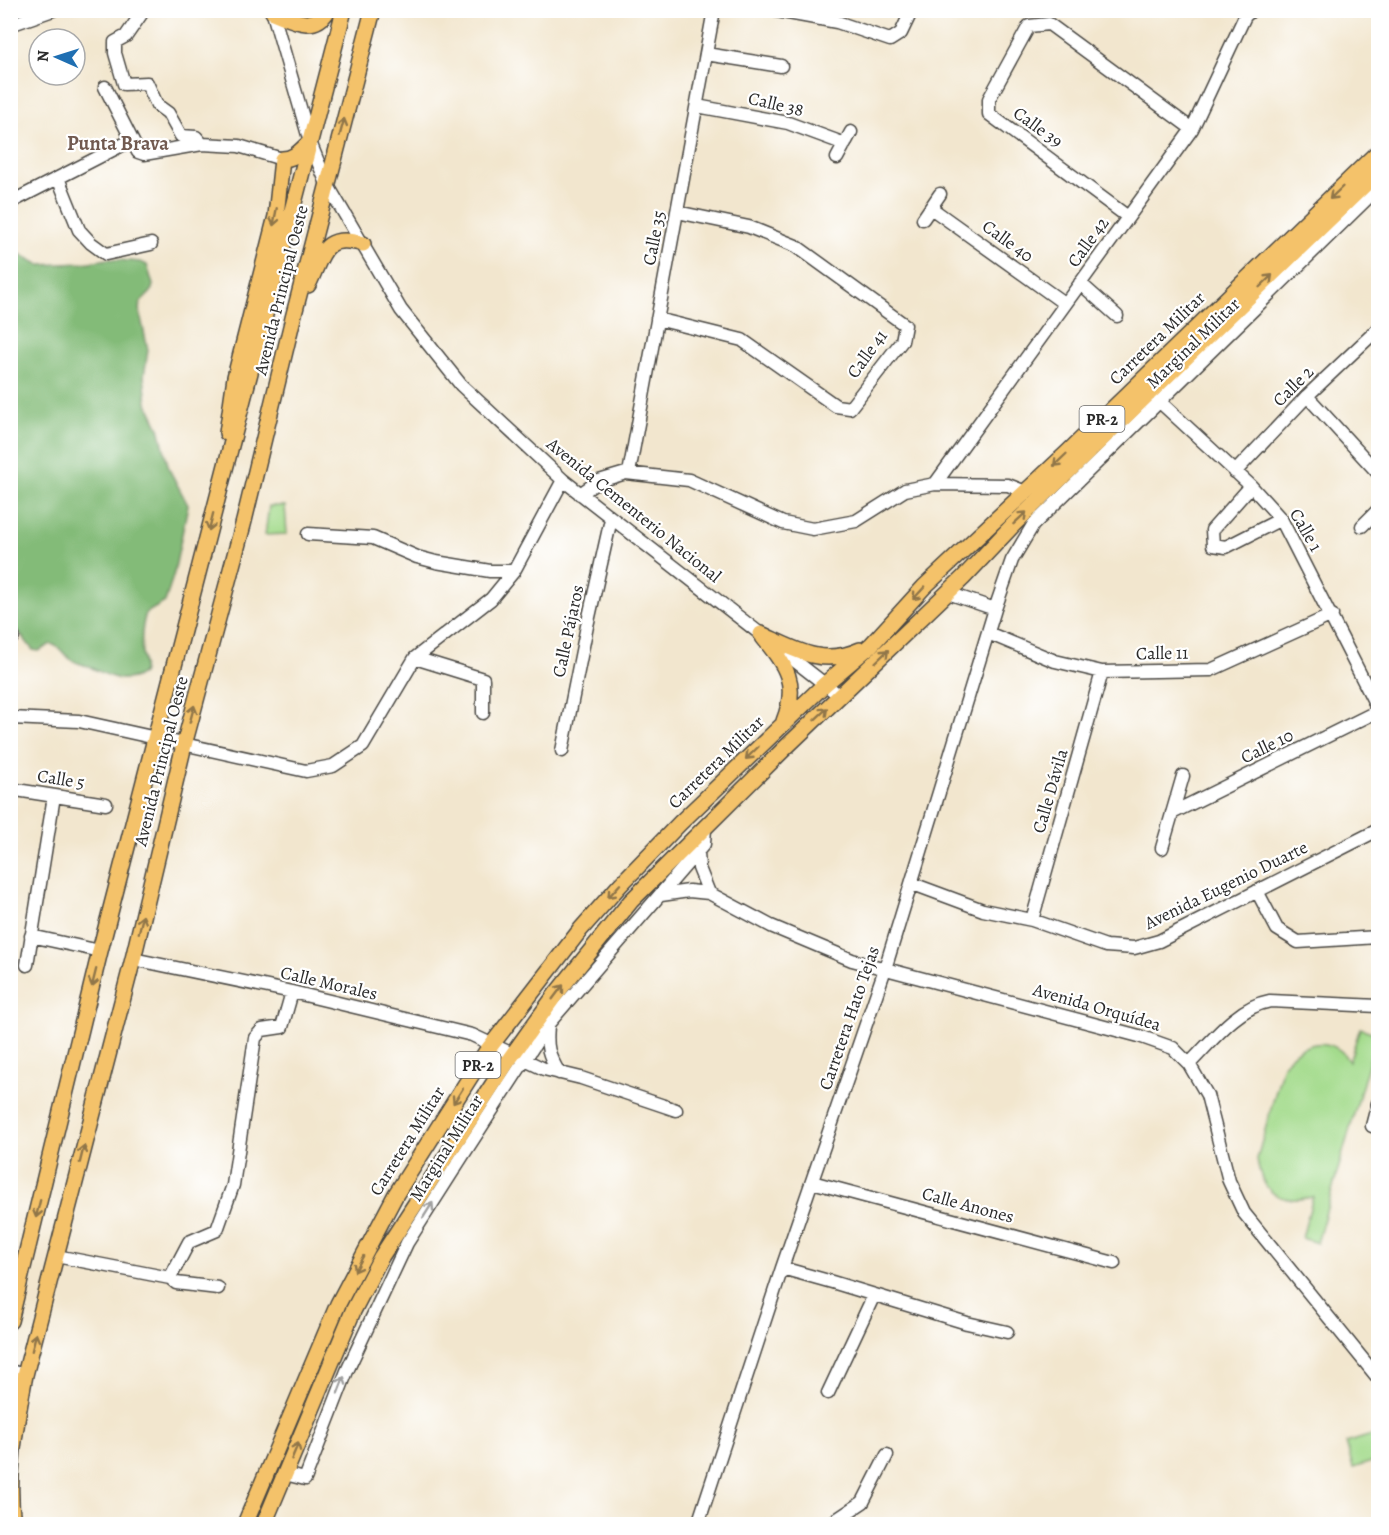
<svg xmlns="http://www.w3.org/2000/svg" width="1389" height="1535" viewBox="0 0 1389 1535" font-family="Alegreya,serif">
<rect width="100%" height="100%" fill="#fff"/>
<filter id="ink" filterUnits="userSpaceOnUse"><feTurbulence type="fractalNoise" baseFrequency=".0167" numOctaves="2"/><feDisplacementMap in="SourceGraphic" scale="12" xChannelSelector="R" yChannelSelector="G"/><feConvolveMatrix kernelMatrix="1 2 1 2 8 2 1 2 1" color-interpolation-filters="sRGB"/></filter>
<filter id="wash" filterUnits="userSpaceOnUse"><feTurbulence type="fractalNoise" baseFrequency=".008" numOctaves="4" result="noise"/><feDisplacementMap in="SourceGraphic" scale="24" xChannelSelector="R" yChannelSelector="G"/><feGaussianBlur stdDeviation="1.35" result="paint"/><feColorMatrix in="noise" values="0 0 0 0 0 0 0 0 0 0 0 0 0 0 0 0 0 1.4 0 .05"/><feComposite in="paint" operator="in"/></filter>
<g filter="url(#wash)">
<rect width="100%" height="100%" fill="#f2e6ce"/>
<path fill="#a4db8d" stroke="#68835c" stroke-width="1.5" d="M 269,506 L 285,506 L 287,534 L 265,535 Z
M 1360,1028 L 1377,1034 L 1317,1243 L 1302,1238 L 1313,1197 C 1280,1204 1262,1195 1257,1159 L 1283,1065 C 1296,1047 1321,1035 1341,1051 C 1344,1054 1347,1059 1349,1062 Z
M 1378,1433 L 1378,1460 L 1353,1468 L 1346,1443 Z"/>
<path fill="#83bb78" stroke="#577352" stroke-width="1.5" d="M 10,249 L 40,265 L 83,263 L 108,259 L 141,262 L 147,265 L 153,285 L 151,292 L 141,302 L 139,309 L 148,350 L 144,376 L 147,403 L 159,428 L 169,469 L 188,505 L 174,573 L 165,602 L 146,613 C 142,625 141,641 142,654 C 143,662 145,667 142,674 C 122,685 110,676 92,668 C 84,664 76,664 69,658 C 62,653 60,646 51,644 L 39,651 L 33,650 L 17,630 L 11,627 Z"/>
</g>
<g filter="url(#ink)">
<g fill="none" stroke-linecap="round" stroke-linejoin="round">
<defs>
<path id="minor" d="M 144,10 L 126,36 L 115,42 L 115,53 L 124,84 L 147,83 L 157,105 L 168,113 L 181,136 L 196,137 L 202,144
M 272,10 L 310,142 L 327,184 L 401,310 L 461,385 L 563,480 L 840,696
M 772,10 L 837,22 L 890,40 L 901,33 L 912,10
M 10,25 L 53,10
M 706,54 L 781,66
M 105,87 L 138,152 L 144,154 L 202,144 L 239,146 L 282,159
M 697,106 L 788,123 L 845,144
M 837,158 L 851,132
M 58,178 L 79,230 L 91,243 L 106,254 L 151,244
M 15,200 L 132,140
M 931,208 L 1065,304
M 1128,217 L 989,114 L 989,99 L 1029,26 L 1049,24 L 1192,129
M 923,219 L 940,194
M 1080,283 L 1117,316
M 657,319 L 742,340 L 836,406 L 850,408 L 902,341 L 905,325 L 796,246 L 749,227 L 677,212
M 1307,396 L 1378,473
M 1159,401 L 1251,486 L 1281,519 L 1378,709
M 1235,472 L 1307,396 L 1378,329
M 629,473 L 714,10
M 935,484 L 1192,129 L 1245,16 L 1252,10
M 1251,486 L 1212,530 L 1213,545 L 1226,547 L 1281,519
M 580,494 L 599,481 L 626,473 L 689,480 L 783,523 L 813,529 L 856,521 L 905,490 L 935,484 L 1008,485 L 1026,492
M 1362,526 L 1378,510
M 308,534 L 373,538 L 417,557 L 436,562 L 490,571 L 514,571
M 948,593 L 995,609
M 988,633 L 1055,661 L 1102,672 L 1211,670 L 1332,615
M 10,641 L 13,636
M 415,658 L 483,679 L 483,713
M 10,718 L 79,721 L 306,771 L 333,766 L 363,746 L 415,658 L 491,599 L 514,571 L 563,480
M 562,751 L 587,626 L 611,519
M 10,789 L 106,804
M 1172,813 L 1378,711
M 1162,848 L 1183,776
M 698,852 L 699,868 L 709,893
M 913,884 L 983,910 L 1032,920 L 1106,946 L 1134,948 L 1159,941 L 1378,830
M 1257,891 L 1277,929 L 1298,942 L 1378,937
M 661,895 L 689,891 L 709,893 L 771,926 L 852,960 L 1139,1036 L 1173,1048 L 1189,1064 L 1207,1095 L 1229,1181 L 1244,1213 L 1378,1378
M 1032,920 L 1102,672
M 31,936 L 100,951
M 133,959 L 292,992 L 472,1035 L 544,1069 L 581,1078 L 676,1110
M 27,965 L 54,796
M 548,1026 C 546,1047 548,1054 559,1073
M 1189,1064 C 1212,1041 1237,1007 1270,1001 L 1378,1006
M 1372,1126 L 1378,1103
M 812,1182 L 1114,1263
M 56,1256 L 170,1278 L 176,1283 L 218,1288
M 782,1268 L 832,1282 L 967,1323 L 1007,1332
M 170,1278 L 189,1242 L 217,1230 L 233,1185 L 255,1038 L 262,1030 L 282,1027 L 292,992
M 10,1371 L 25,1375
M 828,1393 L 874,1295
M 285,1474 L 305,1479 L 347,1371 L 407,1243 L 465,1152 L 548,1024 L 704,844 L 705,827
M 698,1524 L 782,1268 L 885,969 L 995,609 L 1012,560 L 1033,525 L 1378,188
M 830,1524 L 863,1502 L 887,1455"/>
<path id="major" d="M 273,12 C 293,20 314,33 328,10
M 308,285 C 323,255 322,232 363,244
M 227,433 L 235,377 L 276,216 L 282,159 C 295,159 301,150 310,142
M 761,634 C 796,650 822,667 860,650
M 763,637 C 786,666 799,683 784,721
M 10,1321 L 100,951 L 344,10
M 13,1524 C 6,1474 16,1424 25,1375 L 133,959 L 184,745 L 244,521 L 293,318 L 373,10
M 245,1524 L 338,1304 L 396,1194 L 486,1052 L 581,929 L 620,885 L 680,823 L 825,684 L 871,645 L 924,587 L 1068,452 L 1378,152
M 264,1524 L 353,1311 L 381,1257 L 508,1061 L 556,994 L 631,901 L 782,751 L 963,578 L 1014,524 L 1378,172"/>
</defs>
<use href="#minor" stroke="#494743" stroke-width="15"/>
<use href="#major" stroke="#494743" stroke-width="18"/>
<use href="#minor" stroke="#fff" stroke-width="12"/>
<use href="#major" stroke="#f4c26a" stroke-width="15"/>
</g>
<defs><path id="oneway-shaft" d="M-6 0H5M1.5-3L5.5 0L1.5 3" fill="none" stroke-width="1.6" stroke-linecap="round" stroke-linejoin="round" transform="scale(1.5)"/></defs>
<g stroke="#90764a">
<use href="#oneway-shaft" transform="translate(342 127) rotate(-75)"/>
<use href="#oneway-shaft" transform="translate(1336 193) rotate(136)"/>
<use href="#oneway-shaft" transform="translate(275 217) rotate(101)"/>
<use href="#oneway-shaft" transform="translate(1266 281) rotate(-44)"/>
<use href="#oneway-shaft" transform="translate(1060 460) rotate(136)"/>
<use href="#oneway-shaft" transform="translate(1020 518) rotate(-43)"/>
<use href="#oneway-shaft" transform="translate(211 522) rotate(104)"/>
<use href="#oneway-shaft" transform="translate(919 593) rotate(133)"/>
<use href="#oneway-shaft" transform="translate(882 656) rotate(-44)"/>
<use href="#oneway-shaft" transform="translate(192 714) rotate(-75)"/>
<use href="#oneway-shaft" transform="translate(821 714) rotate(-43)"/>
<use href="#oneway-shaft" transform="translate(752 753) rotate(136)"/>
<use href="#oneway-shaft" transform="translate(614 891) rotate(132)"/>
<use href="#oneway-shaft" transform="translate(141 924) rotate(-76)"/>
<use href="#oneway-shaft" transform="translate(94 978) rotate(104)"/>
<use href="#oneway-shaft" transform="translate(558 992) rotate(-53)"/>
<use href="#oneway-shaft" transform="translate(458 1096) rotate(122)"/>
<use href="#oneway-shaft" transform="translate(82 1154) rotate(-76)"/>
<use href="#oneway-shaft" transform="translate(38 1209) rotate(104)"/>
<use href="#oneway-shaft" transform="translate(359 1264) rotate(118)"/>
<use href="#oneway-shaft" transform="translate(34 1342) rotate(-76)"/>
<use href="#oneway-shaft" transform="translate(295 1451) rotate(-67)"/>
</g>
<g stroke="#a0a0a0">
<use href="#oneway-shaft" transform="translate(428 1210) rotate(-58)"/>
<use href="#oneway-shaft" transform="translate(341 1385) rotate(-69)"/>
</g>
</g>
<g text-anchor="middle" stroke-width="4.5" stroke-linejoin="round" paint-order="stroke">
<g fill="#fff" stroke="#6b6b6b" stroke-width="1.5">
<rect x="1079.5" y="406" width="45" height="26" rx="4.5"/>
<rect x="455.5" y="1052" width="45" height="26" rx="4.5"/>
</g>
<g font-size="16" font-weight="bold" fill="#2b2b2b">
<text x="1102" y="425">PR-2</text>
<text x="478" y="1071">PR-2</text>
</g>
<g font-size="18" fill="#2b2b2b" stroke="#fff">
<text transform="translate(776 104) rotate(13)" y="6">Calle 38</text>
<text transform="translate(1038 127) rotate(36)" y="6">Calle 39</text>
<text transform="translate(654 238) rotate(-79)" y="6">Calle 35</text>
<text transform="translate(1008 241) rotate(36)" y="6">Calle 40</text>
<text transform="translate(1088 242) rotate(-54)" y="6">Calle 42</text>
<text transform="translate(281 290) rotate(-76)" y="6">Avenida Principal Oeste</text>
<text transform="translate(1157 338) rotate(-44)" y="6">Carretera Militar</text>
<text transform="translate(1193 343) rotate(-44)" y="6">Marginal Militar</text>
<text transform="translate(867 354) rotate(-54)" y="6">Calle 41</text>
<text transform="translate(1293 386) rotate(-45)" y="6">Calle 2</text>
<text transform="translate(634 510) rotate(39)" y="6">Avenida Cementerio Nacional</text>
<text transform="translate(1306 530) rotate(60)" y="6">Calle 1</text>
<text transform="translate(568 631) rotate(-78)" y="6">Calle Pájaros</text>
<text transform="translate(1162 653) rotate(-1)" y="6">Calle 11</text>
<text transform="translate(1267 746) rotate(-26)" y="6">Calle 10</text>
<text transform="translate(161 761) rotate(-76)" y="6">Avenida Principal Oeste</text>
<text transform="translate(716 762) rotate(-44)" y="6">Carretera Militar</text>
<text transform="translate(61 779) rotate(9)" y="6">Calle 5</text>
<text transform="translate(1050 791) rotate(-74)" y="6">Calle Dávila</text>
<text transform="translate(1226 885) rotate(-26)" y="6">Avenida Eugenio Duarte</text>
<text transform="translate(329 983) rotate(13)" y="6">Calle Morales</text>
<text transform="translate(1097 1007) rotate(16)" y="6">Avenida Orquídea</text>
<text transform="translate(849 1018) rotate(-71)" y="6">Carretera Hato Tejas</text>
<text transform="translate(407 1141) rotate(-58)" y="6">Carretera Militar</text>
<text transform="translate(446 1148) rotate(-58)" y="6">Marginal Militar</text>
<text transform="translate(968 1205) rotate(15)" y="6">Calle Anones</text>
</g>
<g font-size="20" font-weight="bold" fill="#715a50" stroke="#fff">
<text x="118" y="150">Punta Brava</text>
</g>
</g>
<rect width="1389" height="1535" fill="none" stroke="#fff" stroke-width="36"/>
<g transform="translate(57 57) rotate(273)"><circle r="28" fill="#ffffff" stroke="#aaaaaa" stroke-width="1.5"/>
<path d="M0-4.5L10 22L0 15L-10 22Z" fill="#1f6fb2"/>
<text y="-9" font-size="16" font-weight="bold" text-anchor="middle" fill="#2b2b2b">N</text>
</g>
</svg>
